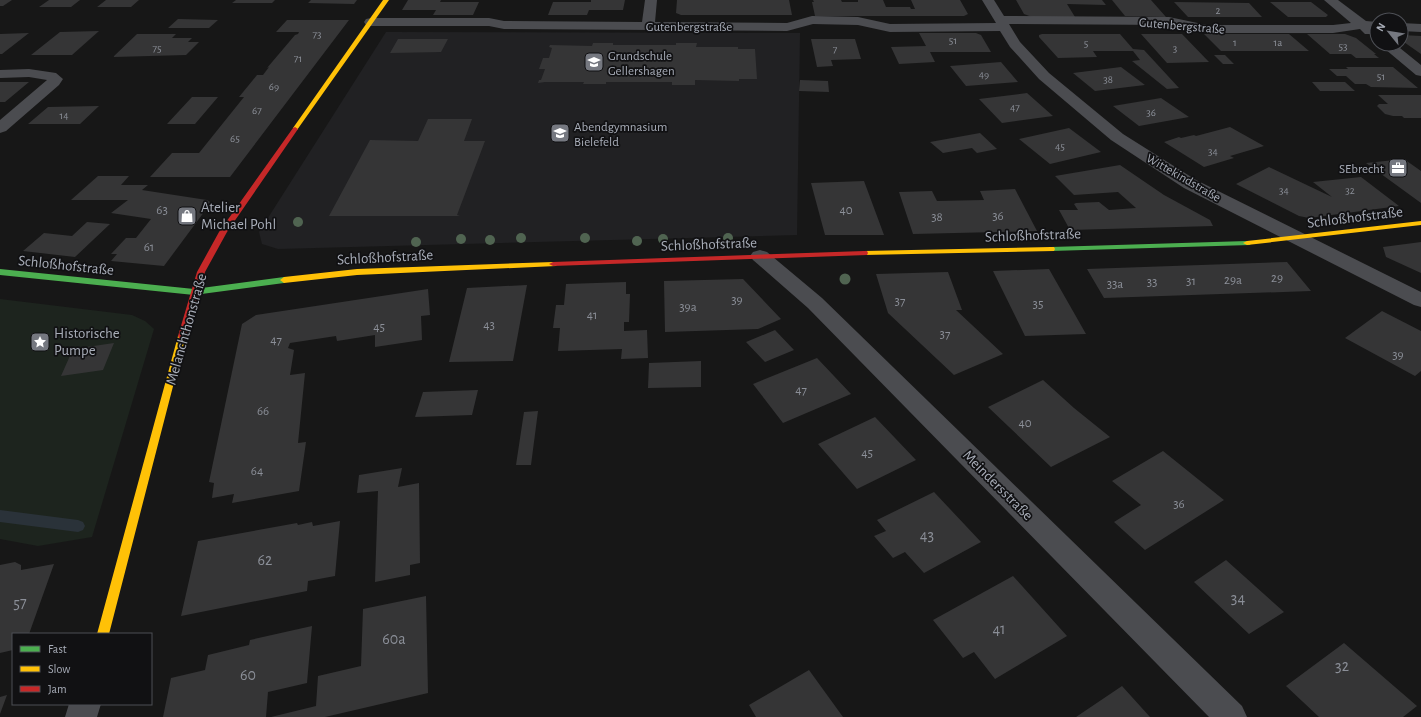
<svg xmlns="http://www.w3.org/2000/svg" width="1421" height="717" viewBox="0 0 1421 717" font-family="'Alegreya Sans',sans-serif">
<rect width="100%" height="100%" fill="#171717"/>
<path fill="#212123" d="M 386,32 L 800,33 L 797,235 L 278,249 L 262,244 L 259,232 Z"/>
<path fill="#1d241e" d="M 0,299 L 132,315 L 145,321 L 154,329 L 92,537 L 38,546 L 0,539 Z"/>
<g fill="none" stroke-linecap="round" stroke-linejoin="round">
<path fill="#2a3239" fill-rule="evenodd" d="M 0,510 L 78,520 L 83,522 L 85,526 L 83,530 L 78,532 L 0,522 Z"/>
</g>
<path fill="#353536" d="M 0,0 L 12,0 L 3,6 L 0,6 Z
M 49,0 L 80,0 L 71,7 L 39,7 Z
M 106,0 L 139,0 L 131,7 L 97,7 Z
M 236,0 L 275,0 L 272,3 L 232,3 Z
M 311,0 L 357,0 L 354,4 L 308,3 Z
M 408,0 L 441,0 L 440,2 L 479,2 L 473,15 L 433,15 L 436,10 L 402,10 Z
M 591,0 L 625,0 L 623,10 L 589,10 L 587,15 L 548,15 L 553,2 L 591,2 Z
M 677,0 L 789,0 L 792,15 L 681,15 L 676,13 Z
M 813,0 L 841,0 L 842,2 L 858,2 L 858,0 L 883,0 L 886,7 L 910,7 L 911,9 L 915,9 L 911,0 L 960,0 L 968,14 L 964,16 L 815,16 L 812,2 L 814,2 Z
M 1016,0 L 1102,0 L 1106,5 L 1067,4 L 1075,17 L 1032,17 L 1024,14 Z
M 1112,0 L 1151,0 L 1166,17 L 1125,16 Z
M 1174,2 L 1249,3 L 1262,17 L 1188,17 Z
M 1270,2 L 1311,2 L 1328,15 L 1326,17 L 1288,17 Z
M 178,19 L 218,20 L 209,28 L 168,28 Z
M 287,20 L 349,20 L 230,177 L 150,177 L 172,153 L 199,153 L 244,97 L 239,97 L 257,75 L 263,75 L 269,67 L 267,68 L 295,35 L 298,34 L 299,32 L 276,32 Z
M 99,31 L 72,55 L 31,55 L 60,32 Z
M 29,33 L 2,54 L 0,54 L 0,34 Z
M 919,33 L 976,33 L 981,35 L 991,52 L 930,52 L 935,62 L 899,64 L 891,47 L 926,46 Z
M 137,34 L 176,34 L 172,38 L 192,38 L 188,42 L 199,42 L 186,55 L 113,57 Z
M 1042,34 L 1120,34 L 1133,49 L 1144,50 L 1179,88 L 1167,89 L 1132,61 L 1140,60 L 1133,51 L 1093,51 L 1097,57 L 1058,58 L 1039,37 L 1039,35 Z
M 1141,34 L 1182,34 L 1209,62 L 1167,63 Z
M 1204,34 L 1289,34 L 1309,51 L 1221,51 Z
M 1307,34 L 1345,34 L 1356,38 L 1376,54 L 1374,54 L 1379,58 L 1356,58 L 1351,54 L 1330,54 Z
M 1401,35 L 1421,36 L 1421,54 L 1401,40 Z
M 398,39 L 448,39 L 441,52 L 390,53 Z
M 811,39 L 855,39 L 861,59 L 831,60 L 833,66 L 817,67 Z
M 593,43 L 613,43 L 613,45 L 676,45 L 676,43 L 697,43 L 696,47 L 738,47 L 738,49 L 755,49 L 757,79 L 739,79 L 739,81 L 695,80 L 695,85 L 672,85 L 672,82 L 606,82 L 606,84 L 583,84 L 584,82 L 545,82 L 538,83 L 539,80 L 541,80 L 545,69 L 539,69 L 543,58 L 549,58 L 552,48 L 549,47 L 550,45 L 592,46 Z
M 1214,55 L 1225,55 L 1234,64 L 1223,64 Z
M 1001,62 L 1018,82 L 966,86 L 950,66 Z
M 1121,67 L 1145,85 L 1095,91 L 1073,73 Z
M 1346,67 L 1393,67 L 1418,88 L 1371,87 L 1366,84 L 1355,84 L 1346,76 L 1337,76 L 1329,69 L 1348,69 Z
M 800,80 L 828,81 L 829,92 L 799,91 Z
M 0,82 L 29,82 L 5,102 L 0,102 Z
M 1312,82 L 1345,82 L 1355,91 L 1320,91 Z
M 1027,93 L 1053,116 L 1002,123 L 979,99 Z
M 1378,95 L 1421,95 L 1421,118 L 1404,118 L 1402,116 L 1393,116 L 1385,114 L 1377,106 L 1379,104 L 1388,104 Z
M 192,97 L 218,97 L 195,124 L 167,124 Z
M 1161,98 L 1189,117 L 1139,126 L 1113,106 Z
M 99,106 L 80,124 L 28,124 L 48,107 Z
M 428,119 L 472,119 L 464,141 L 485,141 L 457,215 L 460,216 L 329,216 L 370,140 L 418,141 Z
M 1230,127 L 1264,146 L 1230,156 L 1234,158 L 1204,167 L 1164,142 L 1179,137 L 1181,138 L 1194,135 L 1196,136 Z
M 1069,128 L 1101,152 L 1050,164 L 1019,139 Z
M 980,133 L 997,149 L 977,153 L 972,148 L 943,153 L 930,142 Z
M 1404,159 L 1421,171 L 1421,203 L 1366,163 Z
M 1120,165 L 1164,195 L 1210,220 L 1213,226 L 1070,230 L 1059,210 L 1078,210 L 1074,204 L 1076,203 L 1099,202 L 1109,210 L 1136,208 L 1118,192 L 1074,195 L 1055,176 Z
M 1269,167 L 1332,197 L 1313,182 L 1361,177 L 1399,206 L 1309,218 L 1299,216 L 1236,184 Z
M 98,176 L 129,176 L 121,185 L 148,185 L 142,190 L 207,200 L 210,202 L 210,204 L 164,266 L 111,261 L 117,254 L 111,254 L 126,238 L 136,238 L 151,219 L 111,213 L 128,200 L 71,200 Z
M 864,181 L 884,235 L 825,235 L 811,183 Z
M 1015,189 L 1037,231 L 913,234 L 899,192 L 932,191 L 937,201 L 984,200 L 980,191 Z
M 87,222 L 110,224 L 75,257 L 23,251 L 44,233 L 72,236 Z
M 1421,242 L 1421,273 L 1386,257 L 1383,247 Z
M 1287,262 L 1311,291 L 1104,298 L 1087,269 Z
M 1049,269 L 1086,334 L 1025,336 L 993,271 Z
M 948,272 L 962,310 L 956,310 L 1003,354 L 954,375 L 888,313 L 876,274 Z
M 743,279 L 781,319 L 758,329 L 665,332 L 664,281 Z
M 626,282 L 626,294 L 630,294 L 629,322 L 624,322 L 624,331 L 647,330 L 648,358 L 621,359 L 622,349 L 558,351 L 560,328 L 553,328 L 556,305 L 564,305 L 566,284 Z
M 527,285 L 513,361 L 449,362 L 467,288 Z
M 428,289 L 430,315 L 421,316 L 422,340 L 375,347 L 375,335 L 337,341 L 336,336 L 290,343 L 288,348 L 294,350 L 290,375 L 305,373 L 298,443 L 306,442 L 299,491 L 232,503 L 234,494 L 212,498 L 214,483 L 209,482 L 242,324 L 256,315 Z
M 1382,311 L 1421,331 L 1421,371 L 1415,376 L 1345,338 Z
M 775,330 L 794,350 L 765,362 L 746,342 Z
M 114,343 L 103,370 L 61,376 L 73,349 Z
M 817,358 L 851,394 L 783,423 L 753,384 Z
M 701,361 L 701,387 L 648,388 L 649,363 Z
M 1043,380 L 1074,408 L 1110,437 L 1051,467 L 988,407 Z
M 478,390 L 472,415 L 415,417 L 423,392 Z
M 538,411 L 531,465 L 516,465 L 524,412 Z
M 875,417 L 916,460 L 857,489 L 818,444 Z
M 1163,451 L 1224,500 L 1145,550 L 1114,522 L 1141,505 L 1112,481 Z
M 402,468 L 398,487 L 419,483 L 420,563 L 410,565 L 410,575 L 375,582 L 378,491 L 357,493 L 359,475 Z
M 934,492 L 981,542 L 924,573 L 905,552 L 893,558 L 874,536 L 886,531 L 877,520 Z
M 340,521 L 335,576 L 308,581 L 307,591 L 181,616 L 198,541 L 297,523 L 298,525 L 312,522 L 313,526 Z
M 1226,560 L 1284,612 L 1249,634 L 1194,582 Z
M 15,562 L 21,565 L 21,570 L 54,564 L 29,634 L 13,634 L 13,650 L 0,653 L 0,565 Z
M 1013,576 L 1067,636 L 995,679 L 974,652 L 963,658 L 933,620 Z
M 426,596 L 428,693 L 325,717 L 271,717 L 316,706 L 318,676 L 361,666 L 363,609 Z
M 312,626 L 307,683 L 268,692 L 266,717 L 163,717 L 171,678 L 205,670 L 208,655 L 249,645 L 250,640 Z
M 1344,643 L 1417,706 L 1403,717 L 1319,717 L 1286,686 Z
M 809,670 L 843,717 L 756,717 L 749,705 Z
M 1122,686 L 1150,717 L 1076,717 Z
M 7,695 L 0,714 L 0,697 Z"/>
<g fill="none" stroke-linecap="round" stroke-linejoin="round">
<path fill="#4b4c50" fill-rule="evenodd" d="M 645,0 L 657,0 L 655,22 L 787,23 L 812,16 L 858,17 L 890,24 L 996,23 L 982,0 L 994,0 L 1004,16 L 1169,17 L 1207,25 L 1333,25 L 1351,23 L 1324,0 L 1338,0 L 1366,21 L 1377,22 L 1377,30 L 1375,34 L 1365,34 L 1360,29 L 1333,33 L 1207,33 L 1169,25 L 1009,24 L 1020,42 L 1049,73 L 1123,134 L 1196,180 L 1421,292 L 1421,307 L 1414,305 L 1184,188 L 1111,140 L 1039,79 L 1010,47 L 1000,31 L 890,32 L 858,25 L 813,24 L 787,31 L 504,29 L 489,26 L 371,26 L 366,25 L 364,22 L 366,19 L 371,18 L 489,18 L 504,21 L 642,22 Z
M 1401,23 L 1421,24 L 1421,32 L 1401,31 Z
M 1379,44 L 1395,44 L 1421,65 L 1421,76 L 1416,75 Z
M 29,69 L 56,73 L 63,79 L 59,85 L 6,131 L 0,133 L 0,120 L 47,80 L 29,77 L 0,78 L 0,70 Z
M 760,250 L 767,252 L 822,298 L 1242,706 L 1247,717 L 1209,717 L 808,308 L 753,260 L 750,256 L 753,252 Z
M 69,704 L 101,704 L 97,717 L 65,717 Z"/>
<path fill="#4caf50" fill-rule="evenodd" d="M 1247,241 L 1251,243 L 1250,245 L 1051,251 L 1047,249 L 1051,247 Z
M 0,269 L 194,289 L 284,277 L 288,280 L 284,283 L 194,295 L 0,275 Z"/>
<path fill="#ffc107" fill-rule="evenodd" d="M 383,0 L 389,0 L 297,130 L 293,130 L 293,128 Z
M 1421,221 L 1421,225 L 1247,245 L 1243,243 L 1247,241 Z
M 1051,247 L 1054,247 L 1055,249 L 1054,251 L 864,255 L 860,253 L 864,251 Z
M 553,262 L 557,264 L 556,266 L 357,275 L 284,283 L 280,280 L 284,277 L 357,269 Z
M 182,333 L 186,336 L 109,634 L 97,634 L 178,336 Z"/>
<path fill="#c62828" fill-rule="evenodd" d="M 295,127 L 298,129 L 227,232 L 205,272 L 186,336 L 185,338 L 179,338 L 178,336 L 197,272 L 219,232 L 293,128 Z
M 864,251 L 867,251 L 868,253 L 867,255 L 553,266 L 549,264 L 553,262 Z"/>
</g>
<g fill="#506451">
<circle cx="298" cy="222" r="5"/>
<circle cx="521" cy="238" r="5"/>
<circle cx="585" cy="238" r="5"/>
<circle cx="728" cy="238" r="5"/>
<circle cx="461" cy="239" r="5"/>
<circle cx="663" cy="239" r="5"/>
<circle cx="490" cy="240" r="5"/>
<circle cx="637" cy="241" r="5"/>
<circle cx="416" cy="242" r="5"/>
<circle cx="845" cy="279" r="5.5"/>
</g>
<defs>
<symbol id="school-square" viewBox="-11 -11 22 22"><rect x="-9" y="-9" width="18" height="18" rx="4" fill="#757880" stroke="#111113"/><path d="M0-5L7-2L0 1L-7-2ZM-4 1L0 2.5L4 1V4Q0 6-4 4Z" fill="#fff"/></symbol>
<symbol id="office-square" viewBox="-11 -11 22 22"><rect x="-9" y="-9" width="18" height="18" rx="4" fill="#757880" stroke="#111113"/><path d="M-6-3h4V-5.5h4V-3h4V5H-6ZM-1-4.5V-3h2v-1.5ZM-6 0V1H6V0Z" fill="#fff"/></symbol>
<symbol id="shop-square" viewBox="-11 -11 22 22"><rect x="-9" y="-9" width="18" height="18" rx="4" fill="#757880" stroke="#111113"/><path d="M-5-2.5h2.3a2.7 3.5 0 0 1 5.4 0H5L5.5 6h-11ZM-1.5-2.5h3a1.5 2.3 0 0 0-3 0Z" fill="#fff"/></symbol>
<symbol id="sight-square" viewBox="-11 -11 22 22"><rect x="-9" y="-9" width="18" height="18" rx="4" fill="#757880" stroke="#111113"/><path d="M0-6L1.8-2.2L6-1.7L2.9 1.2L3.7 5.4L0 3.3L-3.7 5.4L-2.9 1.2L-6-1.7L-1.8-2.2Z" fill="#fff"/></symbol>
</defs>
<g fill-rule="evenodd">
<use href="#school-square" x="583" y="51" width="22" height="22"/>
<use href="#school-square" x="549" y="122" width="22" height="22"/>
<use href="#office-square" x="1387" y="157" width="22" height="22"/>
<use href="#shop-square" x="176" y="205" width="22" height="22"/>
<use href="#sight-square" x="29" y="331" width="22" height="22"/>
</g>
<g text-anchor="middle" stroke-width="3.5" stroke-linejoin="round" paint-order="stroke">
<g font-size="11" fill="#8b8f98">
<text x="1218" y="14">2</text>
<text x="317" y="38">73</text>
<text x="953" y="44">51</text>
<text x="1235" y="46">1</text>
<text x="1278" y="46">1a</text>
<text x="1086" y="47">5</text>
<text x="1343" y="50">53</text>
<text x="157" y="52">75</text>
<text x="1175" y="52">3</text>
<text x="835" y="53">7</text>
<text x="298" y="62">71</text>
<text x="984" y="78">49</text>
<text x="1381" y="80">51</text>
<text x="1108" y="83">38</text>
<text x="274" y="90">69</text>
<text x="1015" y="111">47</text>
<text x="257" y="114">67</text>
<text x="1151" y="116">36</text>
<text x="64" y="119">14</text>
<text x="235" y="142">65</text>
<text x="1060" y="150">45</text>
<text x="1213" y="155">34</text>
<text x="1284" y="194">34</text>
<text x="1350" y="194">32</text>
</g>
<g font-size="13" fill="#a8adb8" stroke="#111113">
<text transform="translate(1182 25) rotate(5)" y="5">Gutenbergstraße</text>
<text x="689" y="31">Gutenbergstraße</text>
<text transform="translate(1184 177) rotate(30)" y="5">Wittekindstraße</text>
</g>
<g font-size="13" fill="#a8adb8" stroke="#111113" text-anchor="start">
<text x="608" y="60">Grundschule<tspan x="608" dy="15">Gellershagen</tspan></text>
<text x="574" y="131">Abendgymnasium<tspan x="574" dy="15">Bielefeld</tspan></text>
<text x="1384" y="173" text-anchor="end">SEbrecht</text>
</g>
<g font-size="13" fill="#8b8f98">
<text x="162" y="214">63</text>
<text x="846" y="214">40</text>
<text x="998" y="220">36</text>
<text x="937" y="221">38</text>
<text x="149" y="251">61</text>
<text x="1277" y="282">29</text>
<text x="1233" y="284">29a</text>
<text x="1191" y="285">31</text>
<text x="1152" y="286">33</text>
<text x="1115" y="288">33a</text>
<text x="737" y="304">39</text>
<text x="900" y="305">37</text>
<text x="1038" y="308">35</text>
<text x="688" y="311">39a</text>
<text x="592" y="319">41</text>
<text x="489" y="329">43</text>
<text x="379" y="331">45</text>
<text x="945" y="338">37</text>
<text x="276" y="344">47</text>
<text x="1398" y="359">39</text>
<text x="801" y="394">47</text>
<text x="263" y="415">66</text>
<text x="1025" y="427">40</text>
<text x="867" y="457">45</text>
<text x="257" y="475">64</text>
<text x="1179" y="508">36</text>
</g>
<g font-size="15" fill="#a8adb8" stroke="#111113" text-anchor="start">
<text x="201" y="212">Atelier<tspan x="201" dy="17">Michael Pohl</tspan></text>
<text x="54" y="338">Historische<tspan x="54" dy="17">Pumpe</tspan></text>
</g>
<g font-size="15" fill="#a8adb8" stroke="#111113">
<text transform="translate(1355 217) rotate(-7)" y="5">Schloßhofstraße</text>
<text transform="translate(1033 235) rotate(-2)" y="5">Schloßhofstraße</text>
<text transform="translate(709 244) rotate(-2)" y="5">Schloßhofstraße</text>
<text transform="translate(385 257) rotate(-3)" y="5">Schloßhofstraße</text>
<text transform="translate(66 265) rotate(6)" y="5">Schloßhofstraße</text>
<text transform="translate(186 329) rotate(-74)" y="5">Melanchthonstraße</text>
<text transform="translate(998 485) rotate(45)" y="5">Meindersstraße</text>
</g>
<g font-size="16" fill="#8b8f98">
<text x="927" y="540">43</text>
<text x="265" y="565">62</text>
<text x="1238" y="603">34</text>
<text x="20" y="608">57</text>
<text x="999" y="634">41</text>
<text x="394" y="644">60a</text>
<text x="1342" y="671">32</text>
<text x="248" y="680">60</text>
</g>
</g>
<rect x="12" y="633" width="140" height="72" fill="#111113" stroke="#4d4f55"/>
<rect x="20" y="646" width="20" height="6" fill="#4caf50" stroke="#4d4f55"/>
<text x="48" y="653" font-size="12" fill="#a8adb8">Fast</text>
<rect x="20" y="666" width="20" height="6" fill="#ffc107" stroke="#4d4f55"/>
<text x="48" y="673" font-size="12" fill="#a8adb8">Slow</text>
<rect x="20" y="686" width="20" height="6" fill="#c62828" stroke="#4d4f55"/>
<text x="48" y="693" font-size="12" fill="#a8adb8">Jam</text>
<g transform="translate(1389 32) rotate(300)"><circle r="19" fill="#111113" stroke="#4d4f55"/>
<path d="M0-3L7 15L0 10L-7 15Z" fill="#757880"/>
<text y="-6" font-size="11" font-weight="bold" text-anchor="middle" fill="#a8adb8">N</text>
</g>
</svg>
